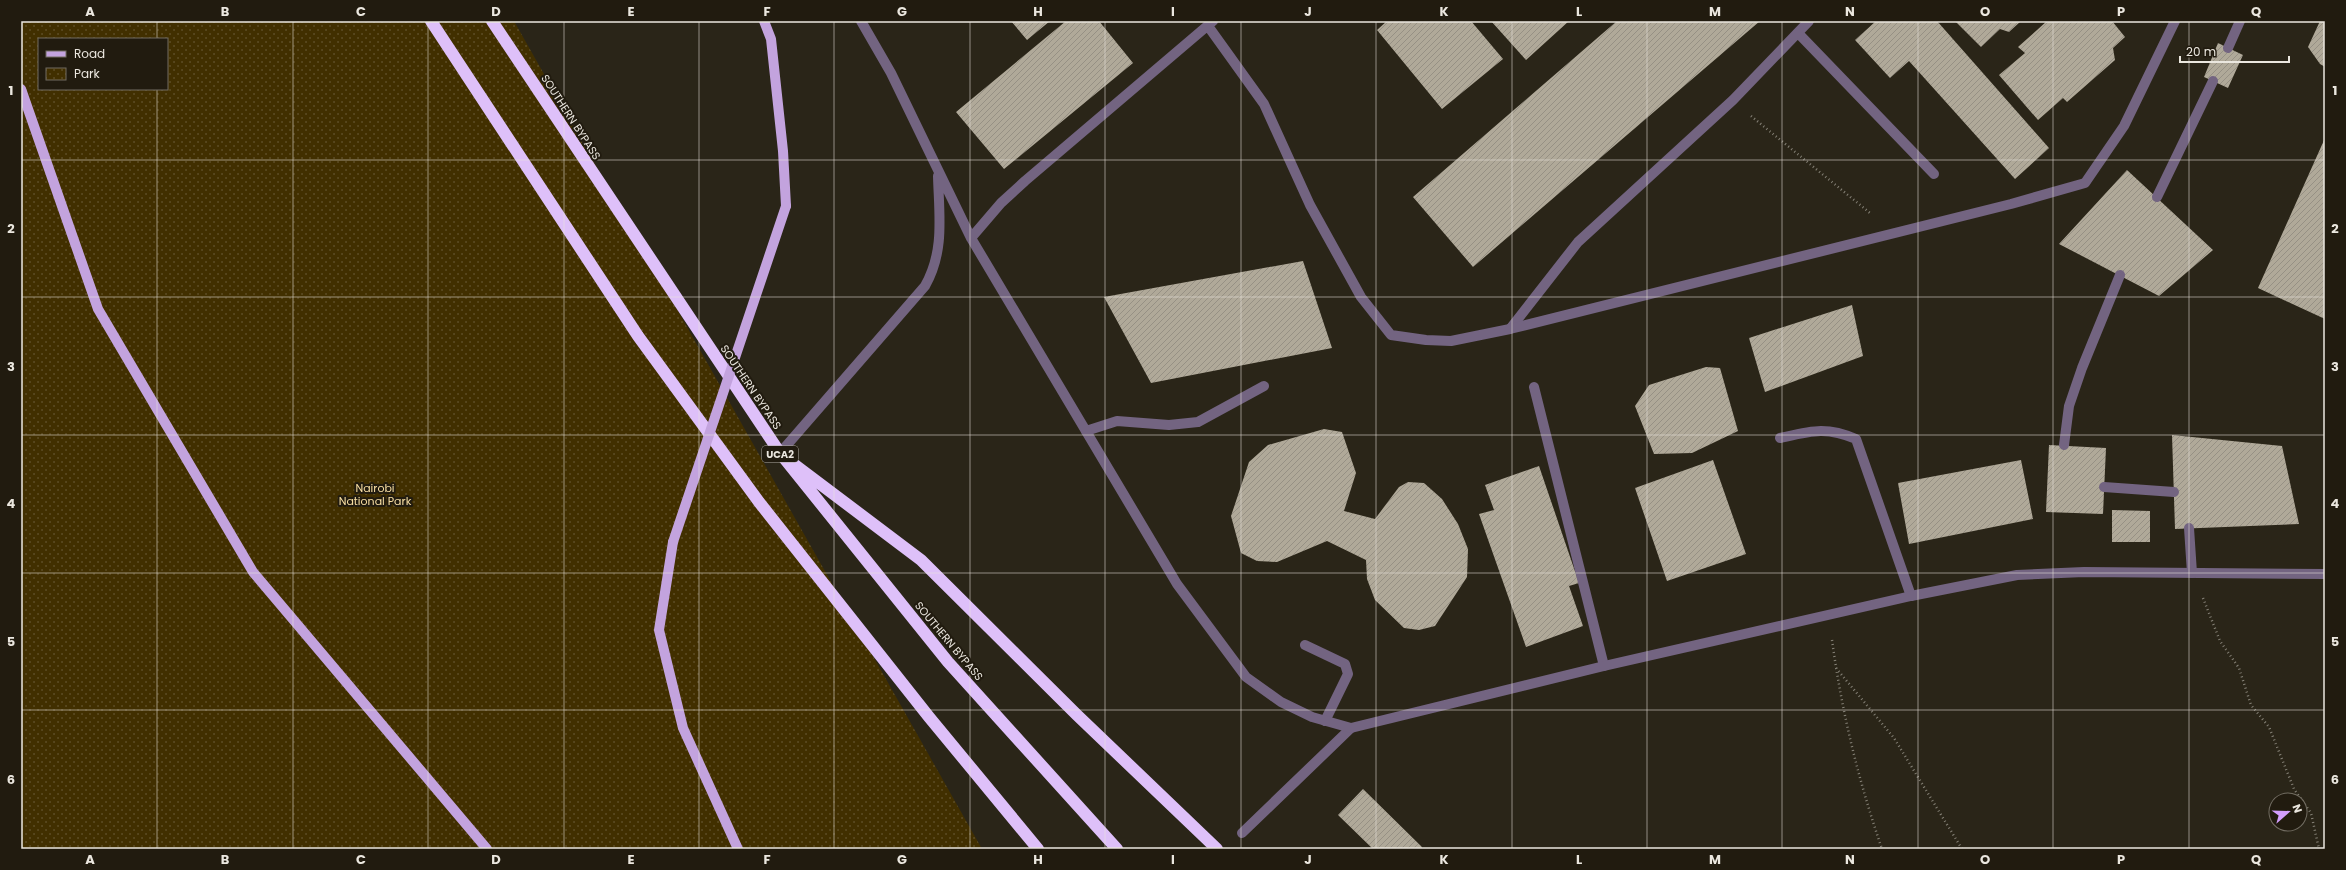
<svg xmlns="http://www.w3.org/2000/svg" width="2346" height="870" viewBox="0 0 2346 870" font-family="Poppins,sans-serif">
<defs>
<pattern id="park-dots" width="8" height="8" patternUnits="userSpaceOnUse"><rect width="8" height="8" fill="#412f00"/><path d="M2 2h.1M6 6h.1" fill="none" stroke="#5d4d25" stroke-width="1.8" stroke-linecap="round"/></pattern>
<pattern id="building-hatch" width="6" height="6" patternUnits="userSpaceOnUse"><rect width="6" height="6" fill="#b0a999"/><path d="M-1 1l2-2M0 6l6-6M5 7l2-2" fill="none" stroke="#969084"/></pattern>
</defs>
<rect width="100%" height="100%" fill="#2a2518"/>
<path fill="url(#park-dots)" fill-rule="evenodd" d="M 21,21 L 514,21 L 982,849 L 21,849 ZM 39,39 L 167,39 L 167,89 L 39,89 Z"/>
<path fill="url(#building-hatch)" d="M 1011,21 L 1050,21 L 1027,40 Z
M 1066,21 L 1099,21 L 1133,63 L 1004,169 L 956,112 Z
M 1387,21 L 1471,21 L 1503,59 L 1442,109 L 1377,30 Z
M 1491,21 L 1569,21 L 1526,60 Z
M 1617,21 L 1760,21 L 1473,267 L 1413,197 Z
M 1876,21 L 1937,21 L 2049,148 L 2015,179 L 1909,61 L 1890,78 L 1855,40 Z
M 1955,21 L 2021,21 L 2009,32 L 2000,29 L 1981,47 Z
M 2047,21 L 2112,21 L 2125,37 L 2113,48 L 2115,60 L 2067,102 L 2063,98 L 2038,120 L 1999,75 L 2025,53 L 2018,47 Z
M 2320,21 L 2325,21 L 2325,67 L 2320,64 L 2308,47 Z
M 2218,43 L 2243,55 L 2228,88 L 2204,77 Z
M 2325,138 L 2325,319 L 2258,288 Z
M 2127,170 L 2213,250 L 2159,296 L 2059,244 Z
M 1303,261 L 1332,348 L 1151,383 L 1104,297 Z
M 1852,305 L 1863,356 L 1765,392 L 1749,338 Z
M 1706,367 L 1720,368 L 1738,431 L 1692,453 L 1654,454 L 1635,406 L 1649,385 Z
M 1324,429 L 1342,432 L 1356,473 L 1344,511 L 1375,519 L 1399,487 L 1408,482 L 1424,483 L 1442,499 L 1458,524 L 1468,549 L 1467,577 L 1435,626 L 1419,630 L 1404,628 L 1375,600 L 1367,579 L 1366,560 L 1327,541 L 1277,562 L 1257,561 L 1241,553 L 1231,516 L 1249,462 L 1268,445 Z
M 2172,435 L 2282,446 L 2299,524 L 2175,529 Z
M 2049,445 L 2106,448 L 2103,514 L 2046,512 Z
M 1713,460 L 1746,554 L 1667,581 L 1635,488 Z
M 2021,460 L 2033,519 L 1909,544 L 1898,483 Z
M 1539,466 L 1579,583 L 1569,586 L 1583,626 L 1526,647 L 1479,514 L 1494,510 L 1485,485 Z
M 2112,510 L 2150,511 L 2150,542 L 2112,542 Z
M 1363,789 L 1422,847 L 1421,849 L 1373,849 L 1338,815 Z"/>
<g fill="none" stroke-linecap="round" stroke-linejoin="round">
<path stroke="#858176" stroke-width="2.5" stroke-dasharray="1 3" stroke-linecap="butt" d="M 1751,116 L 1870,213
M 2203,598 L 2220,641 L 2239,668 L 2251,705 L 2269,727 L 2294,789 L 2311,813 L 2319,849
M 1832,640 C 1842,713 1858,779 1882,849
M 1836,668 L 1894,738 L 1962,849"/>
<path stroke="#736481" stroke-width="10" d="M 1798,33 L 1934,174
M 2228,48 L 2240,21
M 2157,197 L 2213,81
M 1510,329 L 1578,242 L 1733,100 L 1809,21
M 1534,387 L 1604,666
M 1086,431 L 1117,421 L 1169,425 L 1198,422 L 1264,386
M 1780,438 C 1811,431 1826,426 1856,439 L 1911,596
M 2064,445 L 2069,406 L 2082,368 L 2120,275
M 2104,487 L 2174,492
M 2189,528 L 2192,573
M 1305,645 L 1345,664 L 1348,674 L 1325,721
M 1242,833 L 1351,728"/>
<path stroke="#736481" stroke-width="10" d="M 861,21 L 891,73 L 971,238 L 1177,584 L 1246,677 L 1281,702 L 1312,717 L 1351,728 L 1604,666 L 1911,596 L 2017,575 L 2084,572 L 2325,574
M 1208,26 L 1264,104 L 1310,205 L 1361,297 L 1391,335 L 1426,340 L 1451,341 L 1510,329 L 2011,204 L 2085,183 L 2124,126 L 2175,21
M 971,238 L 1001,203 L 1025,181 L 1213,21
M 780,453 L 925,286 C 945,251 939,215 938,176"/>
<path stroke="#c3a3de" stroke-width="10" d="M 764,21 L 771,39 L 783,151 L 786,206
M 21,89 L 98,309 L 253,572 L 487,849
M 673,542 L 659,630 L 683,728 L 738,849"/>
<path stroke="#dec0f9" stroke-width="12" d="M 431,21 L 638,336 L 759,502 L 929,717 L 1038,849
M 492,21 L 780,453 L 948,662 L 1117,849
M 795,465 L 921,560 L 1077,715 L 1217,849"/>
<path stroke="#c3a3de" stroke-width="10" d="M 673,542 L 786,206"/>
</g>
<path fill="none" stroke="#ebe7df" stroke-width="1" stroke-opacity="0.55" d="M 157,21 L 157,39M 293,21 L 293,849M 428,21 L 428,849M 564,21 L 564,849M 699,21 L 699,849M 834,21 L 834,849M 970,21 L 970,849M 1105,21 L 1105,849M 1241,21 L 1241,849M 1376,21 L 1376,849M 1512,21 L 1512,849M 1647,21 L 1647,849M 1782,21 L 1782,849M 1918,21 L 1918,849M 2053,21 L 2053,849M 2189,21 L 2189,849M 157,89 L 157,849M 21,160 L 2325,160M 21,297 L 2325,297M 21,435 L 2325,435M 21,573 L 2325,573M 21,710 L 2325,710"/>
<g text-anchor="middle" stroke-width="4" stroke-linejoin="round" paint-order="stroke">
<rect fill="#211b0f" stroke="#aeaaa1" stroke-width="1" x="762" y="446" width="36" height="16" rx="3"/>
<g font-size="10" font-weight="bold" fill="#ebe7df">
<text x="780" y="458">UCA2</text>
</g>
<g font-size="11" fill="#ebe7df" stroke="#211b0f">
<text transform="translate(571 117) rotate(57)" y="4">SOUTHERN BYPASS</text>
<text transform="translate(751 387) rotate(56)" y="4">SOUTHERN BYPASS</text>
<text transform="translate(949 641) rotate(50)" y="4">SOUTHERN BYPASS</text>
</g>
<g font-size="11" fill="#f9dfa3" stroke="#211b0f">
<text x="375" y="492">Nairobi<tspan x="375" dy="13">National Park</tspan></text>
</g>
</g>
<rect width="2346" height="870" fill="none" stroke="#211b0f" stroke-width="44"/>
<rect x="38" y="38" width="130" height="52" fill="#211b0f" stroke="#726d62"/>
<rect x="46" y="51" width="20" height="6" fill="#c3a3de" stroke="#726d62"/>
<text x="74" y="58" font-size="12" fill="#ebe7df">Road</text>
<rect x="46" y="68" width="20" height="12" fill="url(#park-dots)" stroke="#726d62"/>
<text x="74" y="78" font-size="12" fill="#ebe7df">Park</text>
<g transform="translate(2288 812) rotate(70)"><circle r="19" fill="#211b0f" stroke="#726d62"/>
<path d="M0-3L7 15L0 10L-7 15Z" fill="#d29dfd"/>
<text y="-6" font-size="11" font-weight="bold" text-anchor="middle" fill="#ebe7df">N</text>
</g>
<path d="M2180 56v6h109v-6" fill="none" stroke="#ebe7df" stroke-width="2"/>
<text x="2186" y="56" font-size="12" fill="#ebe7df" stroke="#211b0f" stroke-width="3" paint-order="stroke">20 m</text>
<rect x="22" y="22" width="2302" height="826" fill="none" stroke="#ebe7df" stroke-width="1.5"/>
<g font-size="13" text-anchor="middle" font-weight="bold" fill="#ebe7df">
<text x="90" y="16">A</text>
<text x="225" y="16">B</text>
<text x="361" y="16">C</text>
<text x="496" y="16">D</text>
<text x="631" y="16">E</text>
<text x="767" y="16">F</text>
<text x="902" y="16">G</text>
<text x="1038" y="16">H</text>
<text x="1173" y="16">I</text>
<text x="1308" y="16">J</text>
<text x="1444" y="16">K</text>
<text x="1579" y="16">L</text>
<text x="1715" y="16">M</text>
<text x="1850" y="16">N</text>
<text x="1985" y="16">O</text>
<text x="2121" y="16">P</text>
<text x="2256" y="16">Q</text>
<text x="11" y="95">1</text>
<text x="2335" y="95">1</text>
<text x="11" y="233">2</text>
<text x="2335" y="233">2</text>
<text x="11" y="371">3</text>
<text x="2335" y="371">3</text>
<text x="11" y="508">4</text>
<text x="2335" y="508">4</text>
<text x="11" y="646">5</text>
<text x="2335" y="646">5</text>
<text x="11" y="784">6</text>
<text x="2335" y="784">6</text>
<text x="90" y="864">A</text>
<text x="225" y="864">B</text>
<text x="361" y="864">C</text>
<text x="496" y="864">D</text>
<text x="631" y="864">E</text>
<text x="767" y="864">F</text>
<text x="902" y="864">G</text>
<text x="1038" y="864">H</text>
<text x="1173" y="864">I</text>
<text x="1308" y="864">J</text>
<text x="1444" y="864">K</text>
<text x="1579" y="864">L</text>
<text x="1715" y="864">M</text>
<text x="1850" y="864">N</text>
<text x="1985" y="864">O</text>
<text x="2121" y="864">P</text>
<text x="2256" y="864">Q</text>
</g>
</svg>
